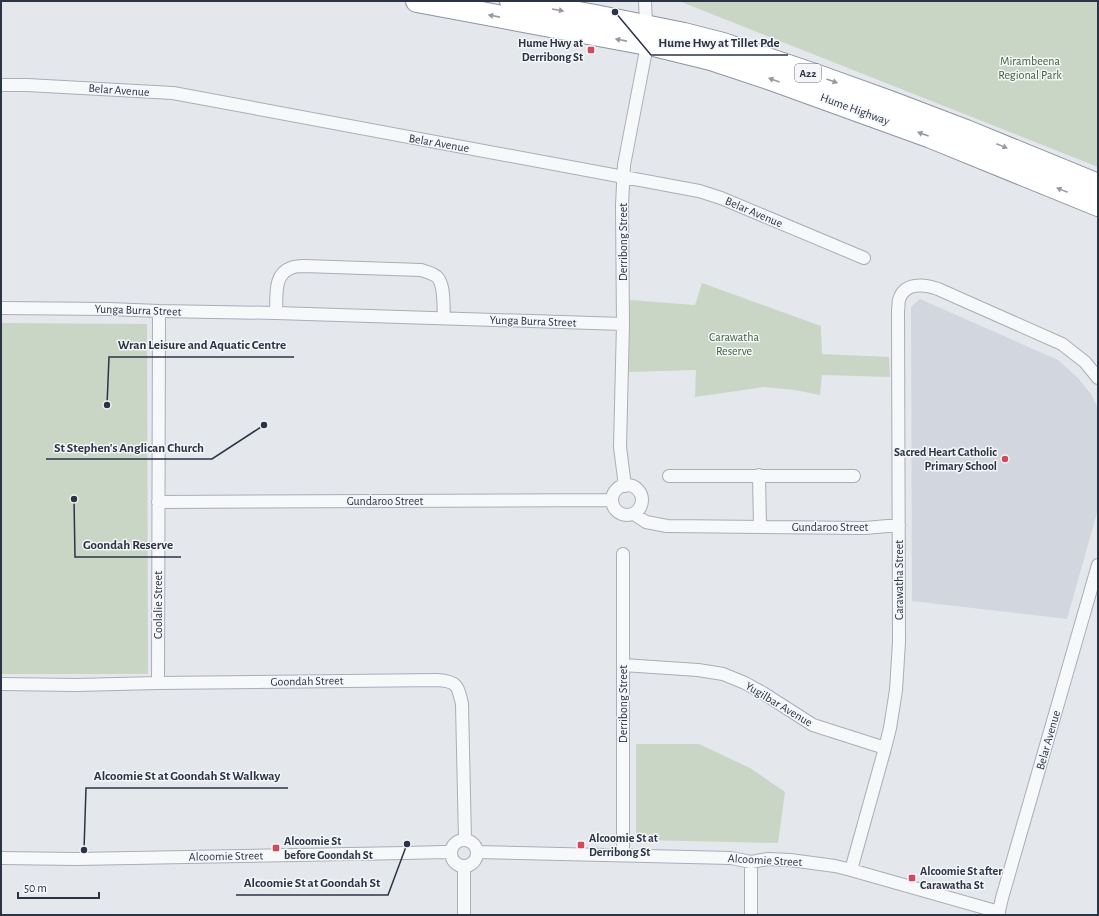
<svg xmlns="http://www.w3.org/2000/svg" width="1099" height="916" viewBox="0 0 1099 916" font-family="'Alegreya Sans',sans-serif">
<rect width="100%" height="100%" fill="#e4e7ec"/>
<path fill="#d2d6de" d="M 920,299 L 1058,360 L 1078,378 L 1091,394 L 1098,408 L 1098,509 L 1067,619 L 912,601 L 911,307 Z"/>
<path fill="#c9d6c5" d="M 679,1 L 1098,1 L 1098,167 Z
M 702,283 L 821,326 L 822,354 L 889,357 L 890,377 L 822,375 L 820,395 L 795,390 L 764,387 L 695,397 L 696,370 L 629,372 L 630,300 L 695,305 Z
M 1,323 L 147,324 L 148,674 L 1,674 Z
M 636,744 L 699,744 L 750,768 L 785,792 L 778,843 L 644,840 C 640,838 638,836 636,832 Z"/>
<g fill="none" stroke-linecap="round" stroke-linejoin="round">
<defs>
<path id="street" d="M 1,85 L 27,85 L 173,93 L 699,191 L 721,198 L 864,258
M 1,308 L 109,309 L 159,311 L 276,313 L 623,324
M 276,313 C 277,297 273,274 291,268 C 295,266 300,266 304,266 L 421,270 C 427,272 434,273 438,278 C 445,287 443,307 444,318
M 759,475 L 760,527
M 669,476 L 854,476
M612 500a15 15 0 1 1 30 0a15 15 0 1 1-30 0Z
M 625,486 L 620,447 L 623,324 L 622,205 L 624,165 L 647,45 L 645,1
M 158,502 L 612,500
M 634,514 L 646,522 L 667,526 L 865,528 L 899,525
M 623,665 L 698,670 L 723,674 L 745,683 L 763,693 L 813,725 L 885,748
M 158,683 L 159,311
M 1,684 L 76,685 L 158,683 L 437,680 C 457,681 458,686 462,704 L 465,840
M451 853a13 13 0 1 1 26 0a13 13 0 1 1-26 0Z
M 477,852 L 731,858 L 751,862 L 768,859 L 790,860 L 835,866 L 851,870 L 999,912
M 623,855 L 623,554
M 1,858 L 76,859 L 405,853 L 445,852 L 451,853
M 464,866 L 464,915
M 851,870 L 885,748 L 890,728 L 896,690 L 899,642 L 898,310 C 899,306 898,303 899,300 C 904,282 924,284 938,289 L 1062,344 L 1085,362 L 1098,378
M 751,915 L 751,862
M 998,915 L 1002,898 L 1098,565"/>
<path id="highway" d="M 417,1 L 658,46 L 711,59 L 768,78 L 931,137 L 1098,205
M 511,1 L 595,16 L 684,34 L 723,44 L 812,74 L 890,102 L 966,131 L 1098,185"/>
</defs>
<use href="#street" stroke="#a9aeb7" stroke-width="14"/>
<use href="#highway" stroke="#8b94a3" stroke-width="24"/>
<use href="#street" stroke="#f7f8fa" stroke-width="12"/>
<use href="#highway" stroke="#fff" stroke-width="22"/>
</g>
<defs><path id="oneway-solid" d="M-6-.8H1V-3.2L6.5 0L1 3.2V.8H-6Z"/></defs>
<g fill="#959aa2">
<use href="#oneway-solid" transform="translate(558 10) rotate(10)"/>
<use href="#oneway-solid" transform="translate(494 16) rotate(-169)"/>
<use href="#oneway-solid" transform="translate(621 40) rotate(-169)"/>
<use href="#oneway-solid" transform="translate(774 80) rotate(-160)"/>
<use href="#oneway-solid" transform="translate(832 81) rotate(20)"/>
<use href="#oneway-solid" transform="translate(923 134) rotate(-160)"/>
<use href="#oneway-solid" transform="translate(1002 146) rotate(22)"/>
<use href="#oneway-solid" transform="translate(1062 190) rotate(-158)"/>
</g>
<g fill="#d1495b" stroke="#f4f6f9" stroke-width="1.5">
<rect x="587" y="46" width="8" height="8" rx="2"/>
<circle cx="1005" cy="459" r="4"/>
<rect x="577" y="841" width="8" height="8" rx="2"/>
<rect x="272" y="844" width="8" height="8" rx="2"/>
<rect x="908" y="874" width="8" height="8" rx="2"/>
</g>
<g text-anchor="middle" stroke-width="3" stroke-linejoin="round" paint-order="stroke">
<rect fill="#f4f6f9" stroke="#676e7b" stroke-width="1" x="795" y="64" width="26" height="18" rx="3"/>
<g font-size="11" font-weight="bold" fill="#2b3445">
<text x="808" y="77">A22</text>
</g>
<g font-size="12" font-weight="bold" fill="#2b3445" stroke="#f4f6f9" text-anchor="start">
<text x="583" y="47" text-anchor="end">Hume Hwy at<tspan x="583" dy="14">Derribong St</tspan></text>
<text x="997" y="456" text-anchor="end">Sacred Heart Catholic<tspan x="997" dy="14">Primary School</tspan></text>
<text x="589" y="842">Alcoomie St at<tspan x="589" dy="14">Derribong St</tspan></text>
<text x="284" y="845">Alcoomie St<tspan x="284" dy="14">before Goondah St</tspan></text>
<text x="920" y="875">Alcoomie St after<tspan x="920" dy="14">Carawatha St</tspan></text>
</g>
<g font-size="12" fill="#3f6138" stroke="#f4f6f9">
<text x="1030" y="65">Mirambeena<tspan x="1030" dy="14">Regional Park</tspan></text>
<text x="734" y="341">Carawatha<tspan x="734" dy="14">Reserve</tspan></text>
</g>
<g font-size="12" fill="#2b3445" stroke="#f4f6f9">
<text transform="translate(119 90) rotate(4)" y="4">Belar Avenue</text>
<text transform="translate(855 109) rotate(20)" y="4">Hume Highway</text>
<text transform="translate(439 143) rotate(10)" y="4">Belar Avenue</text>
<text transform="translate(754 212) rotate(23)" y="4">Belar Avenue</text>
<text transform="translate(623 242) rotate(-90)" y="4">Derribong Street</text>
<text transform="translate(138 310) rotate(2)" y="4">Yunga Burra Street</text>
<text transform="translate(533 321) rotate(2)" y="4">Yunga Burra Street</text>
<text x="385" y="505">Gundaroo Street</text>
<text x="830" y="531">Gundaroo Street</text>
<text transform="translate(899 580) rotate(-90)" y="4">Carawatha Street</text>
<text transform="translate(158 605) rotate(-90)" y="4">Coolalie Street</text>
<text transform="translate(307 681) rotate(-1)" y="4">Goondah Street</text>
<text transform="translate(623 704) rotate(-90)" y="4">Derribong Street</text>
<text transform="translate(779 704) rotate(31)" y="4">Yugilbar Avenue</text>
<text transform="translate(1048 740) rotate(-74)" y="4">Belar Avenue</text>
<text transform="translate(226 856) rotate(-1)" y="4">Alcoomie Street</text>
<text transform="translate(765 860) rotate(3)" y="4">Alcoomie Street</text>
</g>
</g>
<path fill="none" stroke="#2b3445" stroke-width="1.5" d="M615 12L651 55H788M107 405L109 357H294M264 425L212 459H46M74 499L75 557H181M84 850L86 788H288M407 844L388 895H236"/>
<g fill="#2b3445" stroke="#f4f6f9" stroke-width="1.5">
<circle cx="615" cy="12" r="4"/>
<circle cx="107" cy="405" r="4"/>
<circle cx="264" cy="425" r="4"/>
<circle cx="74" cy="499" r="4"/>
<circle cx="84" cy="850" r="4"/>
<circle cx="407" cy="844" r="4"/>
</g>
<g font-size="13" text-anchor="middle" font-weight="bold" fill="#2b3445" stroke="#f4f6f9" stroke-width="3" stroke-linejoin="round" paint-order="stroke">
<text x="719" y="47">Hume Hwy at Tillet Pde</text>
<text x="202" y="349">Wran Leisure and Aquatic Centre</text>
<text x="129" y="452">St Stephen's Anglican Church</text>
<text x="128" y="549">Goondah Reserve</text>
<text x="187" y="780">Alcoomie St at Goondah St Walkway</text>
<text x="312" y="887">Alcoomie St at Goondah St</text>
</g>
<rect width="1099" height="916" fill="none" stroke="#2b3445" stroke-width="4"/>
<path d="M18 892v6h81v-6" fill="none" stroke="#2b3445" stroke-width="2"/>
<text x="24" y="892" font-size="12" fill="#2b3445" stroke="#f4f6f9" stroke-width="3" paint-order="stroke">50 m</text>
</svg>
